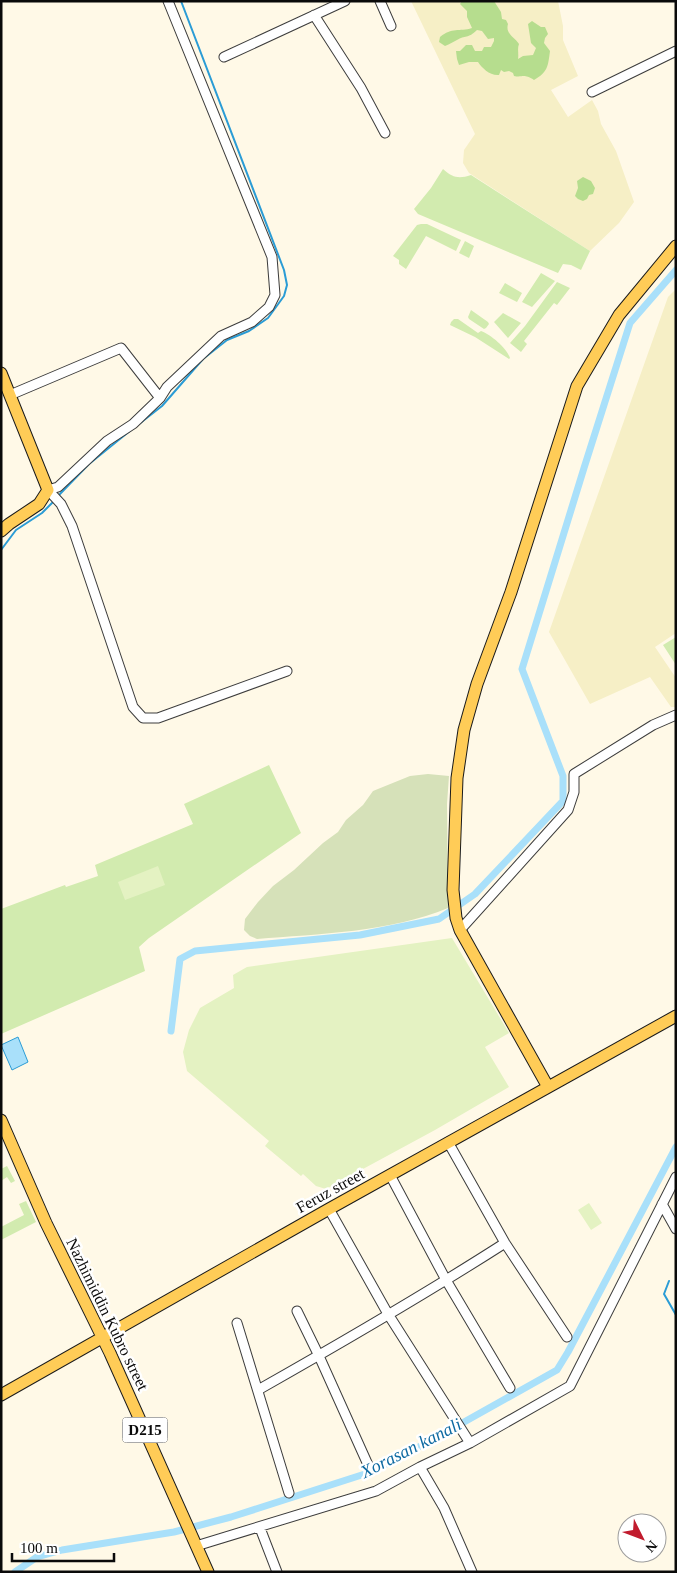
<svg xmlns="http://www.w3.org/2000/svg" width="677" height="1573" viewBox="0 0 677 1573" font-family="Georgia,serif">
<rect width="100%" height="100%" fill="#fff9e7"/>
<path fill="#f6efc6" d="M 411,1 L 558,1 L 563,26 L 563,40 L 578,76 L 551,90 L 568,117 L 592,100 L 598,111 L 601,124 L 616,151 L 634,202 L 619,223 L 590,251 L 469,173 L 463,163 L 464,150 L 475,134 Z
M 676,289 L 676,633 L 655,647 L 676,678 L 676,707 L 671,707 L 650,677 L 590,704 L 549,632 L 668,297 Z"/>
<path fill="#d2ebaf" d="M 443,169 C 453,178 459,179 471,175 L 590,251 L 581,270 L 571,265 L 563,264 L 558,273 L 418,214 L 414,209 L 431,188 Z
M 421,224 L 427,224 L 461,240 L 456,251 L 426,236 L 406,269 L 399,264 L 399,260 L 393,256 L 417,225 Z
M 465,241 L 474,246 L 469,258 L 459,253 Z
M 541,273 L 555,281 L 532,307 L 522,302 Z
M 557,282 L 570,288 L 557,305 L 554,303 L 524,341 L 527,344 L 521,352 L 510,343 L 525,326 Z
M 505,283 L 522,293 L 517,302 L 499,293 Z
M 471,310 L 488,322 L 489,324 L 486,328 L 484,329 L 469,319 L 468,317 Z
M 503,313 L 521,323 L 508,338 L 494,322 Z
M 454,319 L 458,319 L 478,333 L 481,331 C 491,335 506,347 510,358 L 509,359 L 506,357 L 475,337 L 450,325 L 451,322 Z
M 676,637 L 676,665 L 663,645 Z
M 269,765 L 301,833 L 149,938 L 139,947 L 145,971 L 1,1034 L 1,909 L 65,885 L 66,887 L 98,876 L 95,865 L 193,824 L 184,804 Z
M 7,1166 L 15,1181 L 11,1183 L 7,1177 L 1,1181 L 1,1169 Z
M 26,1201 L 36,1222 L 1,1240 L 1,1227 L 24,1215 L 19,1204 Z"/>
<path fill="#b6dd8e" d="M 462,1 L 494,1 L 501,12 L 502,19 L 506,20 L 508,24 C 505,34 515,37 519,44 C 517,49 519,54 518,59 L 523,56 L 533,55 L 536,48 L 531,43 L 528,24 L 532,21 L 541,27 L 545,27 L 548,34 L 545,38 L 544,43 L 550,51 C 548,66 548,72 534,80 C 523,73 523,78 514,76 L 513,73 L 509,71 L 504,72 L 501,70 L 499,75 C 490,76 482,68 478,62 L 469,62 L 459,65 L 457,59 L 456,51 L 460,51 L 466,45 L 472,45 L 475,51 L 482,51 L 484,47 L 491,47 L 494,41 L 494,38 L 488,39 L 482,31 L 477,30 C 468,39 465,35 457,40 C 453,42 450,44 445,46 L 439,42 L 440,37 C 452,27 459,32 472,28 L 467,17 L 467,11 L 460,4 Z
M 583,177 L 591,181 L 595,188 L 593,194 L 589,195 L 587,199 L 583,201 L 578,199 L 575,196 L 578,188 L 577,181 Z"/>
<path fill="#d6e1b9" d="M 428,774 L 449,776 L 447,804 L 448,908 C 391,932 318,934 257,939 L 250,936 L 244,930 L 245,919 L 258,902 L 273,886 L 294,870 L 323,843 L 338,832 L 346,820 L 363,805 L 373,791 L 410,776 Z"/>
<path fill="#e4f2c2" d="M 158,866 L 165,885 L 125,900 L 118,882 Z
M 452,938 L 509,1033 L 485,1047 L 509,1087 L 435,1130 L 326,1189 L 316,1186 L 303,1174 L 301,1176 L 265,1146 L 269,1141 L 187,1071 L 183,1052 L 189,1030 L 200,1008 L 234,988 L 233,975 L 247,967 Z
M 589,1203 L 602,1223 L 591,1230 L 578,1210 Z"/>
<path fill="#a9e0fa" stroke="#2b9cd5" d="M 18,1037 L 28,1062 L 12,1070 L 1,1045 Z"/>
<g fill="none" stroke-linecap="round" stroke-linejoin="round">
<path stroke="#2b9cd5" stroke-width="2" d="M 139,424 L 162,406 L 203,359 L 227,340 L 249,331 L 268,318 L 284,296 L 287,285 L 284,270 L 181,1
M 59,495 L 89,464 L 131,430
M 1,550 L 16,530 L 42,513 L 54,501
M 669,1281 L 664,1294 L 676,1315"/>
<path stroke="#a9e0fa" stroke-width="7" d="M 171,1031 L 180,959 L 195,951 L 360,935 L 439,919 L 475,894 L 563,801 L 563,776 L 522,669 L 584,468 L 630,323 L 676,270
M 15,1572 L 37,1557 L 62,1550 L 174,1532 L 231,1517 L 371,1472 L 432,1440 L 557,1370 L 568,1352 L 676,1147"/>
<defs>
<path id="minor" d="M 168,1 L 272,257 L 275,295 L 269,307 L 252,322 L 221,336 L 167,387 L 160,398 L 133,424 L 107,441 L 58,487 L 48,490 L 61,504 L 72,526 L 133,707 L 143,718 L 158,718 L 287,671
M 380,1 L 391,26
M 314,15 L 361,88 L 385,133
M 224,57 L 345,1
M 592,92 L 676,51
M 10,395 L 121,348 L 160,398
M 460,930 L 568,810 L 574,792 L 574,774 L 653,725 L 676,715
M 448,1142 L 505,1243 L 567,1337
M 390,1175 L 446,1280 L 510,1388
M 662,1204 L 676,1229
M 329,1209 L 388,1314 L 470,1443
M 297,1311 L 319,1356 L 369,1467
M 237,1323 L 289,1493
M 258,1390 C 341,1343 424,1295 505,1243
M 420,1467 L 444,1508 L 472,1572
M 260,1528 L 277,1572
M 196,1546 L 376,1491 L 420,1467 L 470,1443 L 570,1386 L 676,1177"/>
<path id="major" d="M 1,373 L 48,490 L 39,504 L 9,524 L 1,531
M 548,1087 L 460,930 L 456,918 L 453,890 L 457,778 L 464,730 L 477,684 L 511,592 L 577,386 L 619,315 L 676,246
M 1,1120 L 46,1223 L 110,1353 L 208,1572
M 1,1395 L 329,1209 L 676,1016"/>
</defs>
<use href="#minor" stroke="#3d3d3d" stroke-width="11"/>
<use href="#major" stroke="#1b1b1b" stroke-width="13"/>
<use href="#minor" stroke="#fff" stroke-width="9"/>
<use href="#major" stroke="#ffcc57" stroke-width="11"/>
</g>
<g text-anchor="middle" stroke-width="5" stroke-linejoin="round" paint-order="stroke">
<rect fill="#fff" stroke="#545454" stroke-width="1" x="122.5" y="1417.5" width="45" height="25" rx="4"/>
<g font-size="15" font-weight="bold" fill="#0a0a0a">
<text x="145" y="1435">D215</text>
</g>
<g font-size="16" fill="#0a0a0a" stroke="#fff">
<text transform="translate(330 1190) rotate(-29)" y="6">Feruz street</text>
<text transform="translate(108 1314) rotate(64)" y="6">Nazhimiddin Kubro street</text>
</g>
<g font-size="18" font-style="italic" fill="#0e6aa2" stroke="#fff">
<text transform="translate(411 1448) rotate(-27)" y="6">Xorasan kanali</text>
</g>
</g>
<rect width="677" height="1573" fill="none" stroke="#0a0a0a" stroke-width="5"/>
<g transform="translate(642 1538) rotate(132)"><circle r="24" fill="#ffffff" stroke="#9d9d9d"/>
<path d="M0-4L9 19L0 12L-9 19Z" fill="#c11b2d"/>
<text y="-8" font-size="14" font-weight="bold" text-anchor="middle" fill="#0a0a0a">N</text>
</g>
<path d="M12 1553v8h102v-8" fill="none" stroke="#0a0a0a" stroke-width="2.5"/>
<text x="20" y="1553" font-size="15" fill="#0a0a0a" stroke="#ffffff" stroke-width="4" paint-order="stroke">100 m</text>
</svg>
